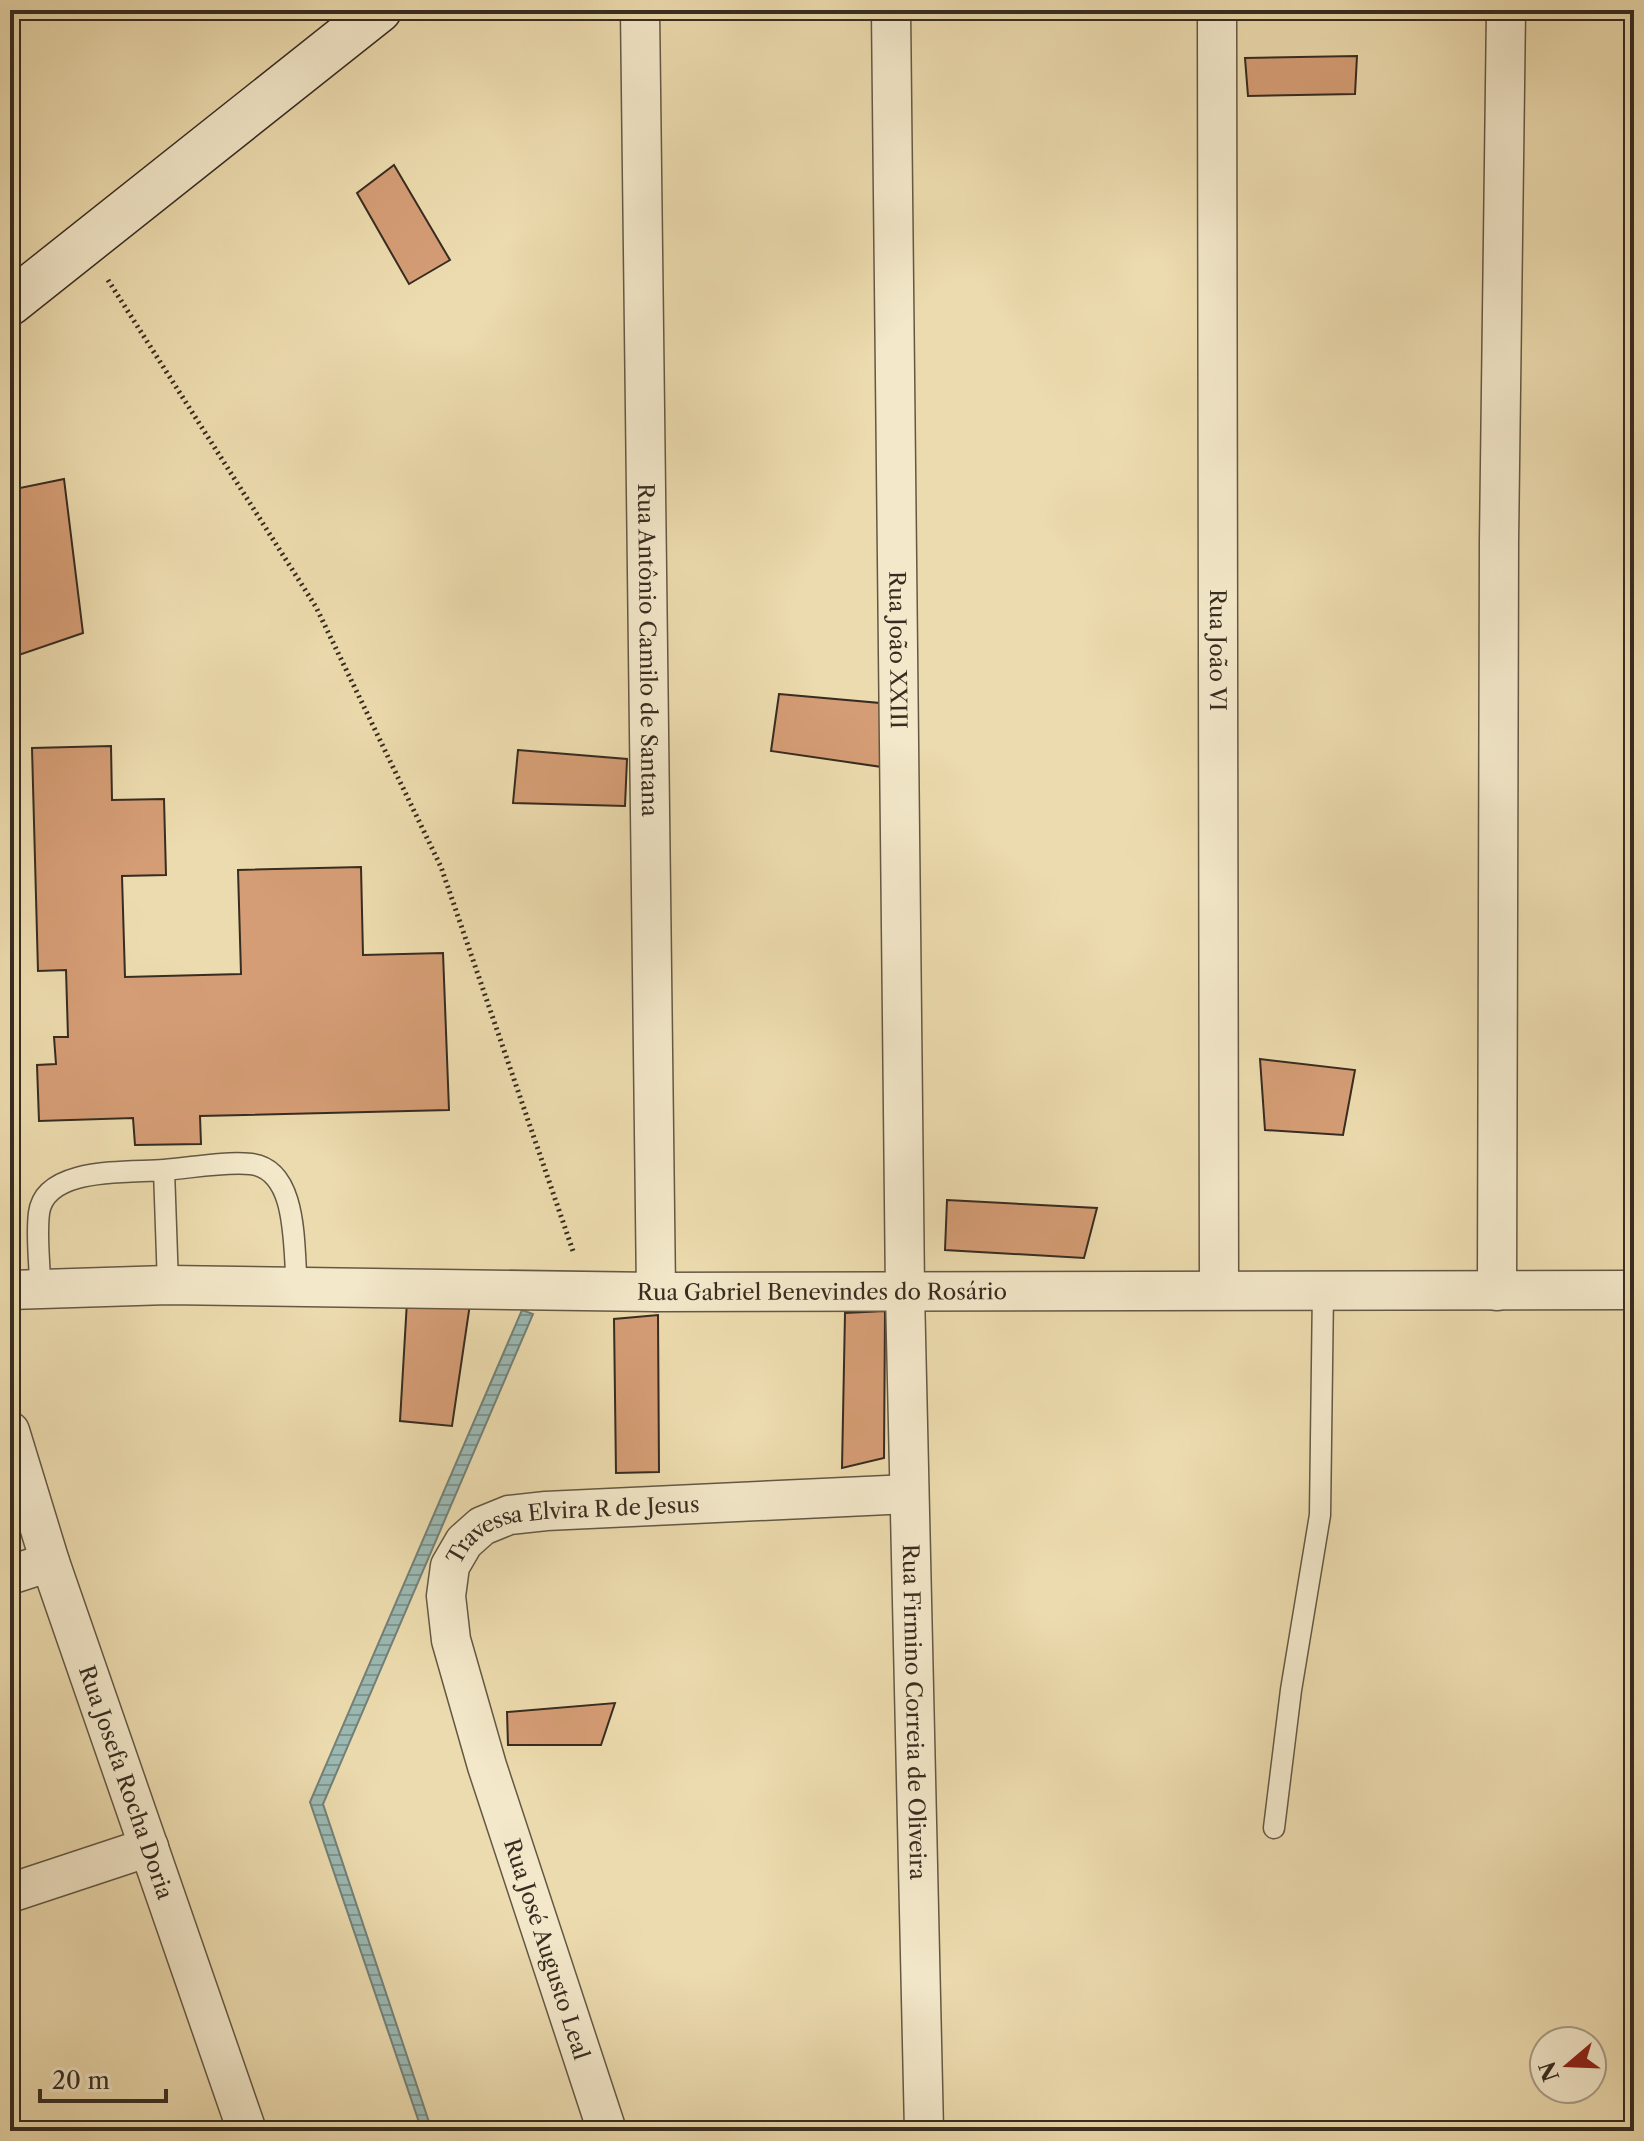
<svg xmlns="http://www.w3.org/2000/svg" width="1644" height="2141" viewBox="0 0 1644 2141" font-family="'Libre Caslon Text',serif">
<defs>
<pattern id="water-rules" width="6" height="5" patternUnits="userSpaceOnUse" patternTransform="scale(2)"><rect width="6" height="5" fill="#9bb9b3"/><path d="M0 2.5h6" fill="none" stroke="#7f9791"/></pattern>
</defs>
<rect width="100%" height="100%" fill="#ecdbae"/>
<filter id="stains"><feTurbulence type="fractalNoise" baseFrequency=".0025" numOctaves="4"/><feColorMatrix values="0 0 0 0 .2 0 0 0 0 .09 0 0 0 0 .02 0 0 0 .5 -.17"/></filter>
<radialGradient id="worn" r=".72"><stop offset=".6" stop-color="#630" stop-opacity="0"/><stop offset="1" stop-color="#630" stop-opacity=".3"/></radialGradient>
<path fill="url(#water-rules)" stroke="#738179" stroke-width="2" d="M 522,1310 L 533,1314 L 323,1804 L 432,2131 L 422,2131 L 310,1802 Z"/>
<path fill="#d59d75" stroke="#372c21" stroke-width="2" d="M 1357,56 L 1355,94 L 1248,96 L 1245,58 Z
M 394,165 L 450,260 L 409,284 L 357,193 Z
M 64,479 L 83,633 L 16,656 L 10,616 L 10,490 Z
M 779,694 L 891,704 L 882,767 L 771,751 Z
M 111,746 L 112,800 L 164,799 L 166,875 L 122,876 L 125,977 L 241,974 L 238,870 L 361,867 L 363,955 L 443,953 L 449,1110 L 200,1116 L 201,1144 L 135,1145 L 133,1118 L 39,1121 L 37,1065 L 56,1064 L 54,1037 L 68,1037 L 66,970 L 38,971 L 32,748 Z
M 518,750 L 627,759 L 625,806 L 513,803 Z
M 1260,1059 L 1355,1070 L 1343,1135 L 1265,1130 Z
M 947,1200 L 1097,1208 L 1084,1258 L 945,1250 Z
M 407,1301 L 470,1304 L 452,1426 L 400,1421 Z
M 885,1311 L 884,1458 L 842,1468 L 845,1313 Z
M 658,1315 L 659,1472 L 616,1473 L 614,1319 Z
M 615,1703 L 601,1745 L 508,1745 L 507,1712 Z"/>
<g fill="none" stroke-linecap="round" stroke-linejoin="round">
<defs>
<path id="service" d="M 168,1285 L 164,1170 C 190,1168 225,1161 251,1164 C 299,1170 293,1248 297,1286
M 40,1287 C 40,1263 36,1237 39,1213 C 45,1166 128,1173 164,1170
M 1274,1828 L 1291,1690 L 1320,1515 L 1323,1290"/>
<g id="minor">
<path id="s1" d="M 640,10 L 656,1292"/>
<path id="s2" d="M 891,10 L 905,1292 L 924,2131"/>
<path id="s3" d="M 1217,10 L 1219,1289"/>
<path id="s4" d="M 10,1290 L 168,1285 L 656,1292 L 1634,1290"/>
<path d="M 1497,1291 L 1499,541 L 1506,10"/>
<path id="s5" d="M 10,1431 L 50,1562 L 247,2131"/>
<path d="M 10,1575 L 50,1562"/>
<path d="M 10,1893 L 149,1847"/>
<path id="s6" d="M 607,2131 L 487,1766 L 451,1640 L 446,1596 L 450,1566 L 464,1542 L 482,1526 L 509,1515 L 546,1511 L 909,1494"/>
</g>
<path id="secondary" d="M 10,303 L 379,10"/>
</defs>
<use href="#service" stroke="#645844" stroke-width="23"/>
<use href="#minor" stroke="#645844" stroke-width="41"/>
<use href="#secondary" stroke="#372c21" stroke-width="47"/>
<path stroke="#372c21" stroke-width="5" stroke-dasharray="2 4" stroke-linecap="butt" d="M 108,280 L 316,607 L 441,867 L 573,1251"/>
<use href="#service" stroke="#f3e8ca" stroke-width="20"/>
<use href="#minor" stroke="#f3e8ca" stroke-width="38"/>
<use href="#secondary" stroke="#f3e8ca" stroke-width="44"/>
</g>
<g text-anchor="middle" stroke-width="6" stroke-linejoin="round" paint-order="stroke">
<g font-size="22" fill="#372c21" stroke="#f3e8ca">
<text dy="8" stroke="none"><textPath href="#s3" startOffset="640">Rua João VI</textPath></text>
<text dy="8" stroke="none"><textPath href="#s1" startOffset="640">Rua Antônio Camilo de Santana</textPath></text>
<text dy="8" stroke="none"><textPath href="#s2" startOffset="640">Rua João XXIII</textPath></text>
<text dy="8" stroke="none"><textPath href="#s4" startOffset="812">Rua Gabriel Benevindes do Rosário</textPath></text>
<text dy="8" stroke="none"><textPath href="#s6" startOffset="728">Travessa Elvira R de Jesus</textPath></text>
<text dy="8" stroke="none"><textPath href="#s2" startOffset="1702">Rua Firmino Correia de Oliveira</textPath></text>
<text dy="8" stroke="none"><textPath href="#s5" startOffset="370">Rua Josefa Rocha Doria</textPath></text>
<text transform="translate(547 1949) rotate(72)" y="8">Rua José Augusto Leal</text>
</g>
</g>
<rect width="1644" height="2141" fill="none" stroke="#ecdbae" stroke-width="40"/>
<rect x="12" y="12" width="1620" height="2117" fill="none" stroke="#372c21" stroke-width="4"/>
<rect x="20" y="20" width="1604" height="2101" fill="none" stroke="#372c21" stroke-width="2"/>
<g transform="translate(1568 2065) rotate(251)"><circle r="38" fill="#f3e8ca" stroke="#a89d86" stroke-width="2"/>
<path d="M0-6L14 30L0 20L-14 30Z" fill="#8f2418"/>
<text y="-12" font-size="22" font-weight="bold" text-anchor="middle" fill="#372c21">N</text>
</g>
<path d="M40 2089v12h126v-12" fill="none" stroke="#372c21" stroke-width="4"/>
<text x="52" y="2089" font-size="24" fill="#372c21" stroke="#f3e8ca" stroke-width="6" paint-order="stroke">20 m</text>
<rect width="100%" height="100%" filter="url(#stains)"/>
<rect width="100%" height="100%" fill="url(#worn)"/>
</svg>
